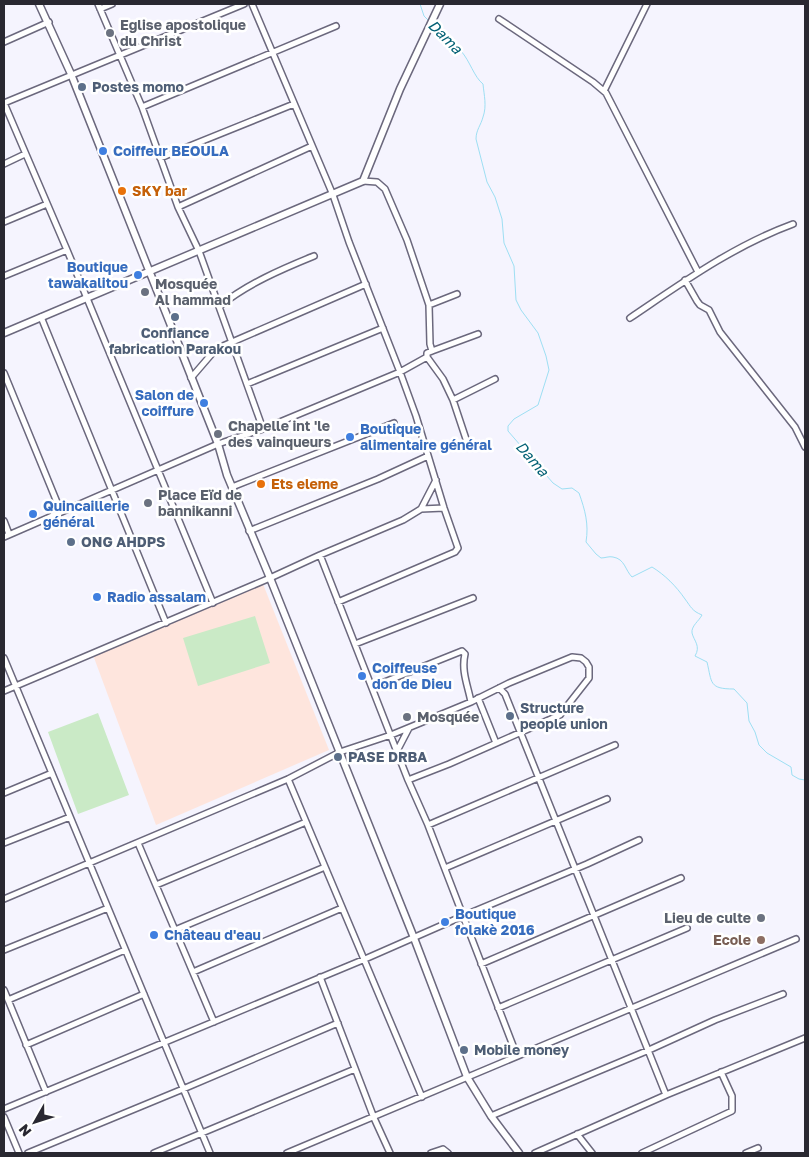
<svg xmlns="http://www.w3.org/2000/svg" width="809" height="1157" viewBox="0 0 809 1157" font-family="'Golos Text',sans-serif">
<rect width="100%" height="100%" fill="#f5f4fe"/>
<path fill="#fee5dd" d="M 263,584 L 329,750 L 156,825 L 93,655 Z"/>
<path fill="#caeac6" d="M 255,616 L 270,663 L 198,686 L 183,638 Z
M 98,713 L 129,795 L 78,814 L 48,732 Z"/>
<g fill="none" stroke-linecap="round" stroke-linejoin="round">
<path stroke="#9ddff3" stroke-width="1" d="M 420,4 L 424,16 L 429,21
M 435,23 L 438,26 L 442,38 C 448,43 456,44 461,51 C 470,61 474,77 483,84 C 484,95 487,106 483,117 C 481,125 476,130 476,139 L 487,182 L 495,197 L 502,219 L 504,243 L 514,266 L 516,300 L 521,310 L 538,333 L 546,356 L 549,370 L 538,405 L 514,419 L 508,426 L 508,431 L 553,483 L 562,489 L 572,488 L 579,493 C 585,510 589,524 586,542 L 596,554 L 601,558 C 605,558 609,556 613,557 C 625,559 625,570 632,577 L 652,567 C 665,575 676,586 685,599 C 691,607 692,611 702,615 C 699,621 691,626 692,633 C 694,641 701,646 695,656 L 707,662 C 712,683 709,689 734,689 L 747,703 L 749,721 L 755,732 L 759,745 L 767,753 L 791,767 L 792,775 L 799,779 L 805,780"/>
<defs>
<path id="minor" d="M 98,4 L 142,107 L 178,207 L 199,251 L 263,429
M 252,4 L 333,195 L 349,242 L 400,372 L 416,416 L 444,508 L 458,548 L 455,552 L 338,602
M 100,9 L 112,4
M 499,19 L 593,82 L 606,93 L 698,272
M 4,42 L 49,22
M 604,91 L 647,4
M 4,103 L 67,250 L 213,603
M 4,103 L 244,4
M 142,107 L 336,26
M 160,158 L 294,104
M 4,164 L 25,154
M 363,181 L 377,182 L 385,189 L 407,240 L 429,305 L 430,344 L 432,351
M 178,207 L 312,146
M 4,222 L 47,204
M 4,276 L 67,250
M 685,280 L 697,301 L 700,305 L 709,310 L 720,332 L 795,427 L 805,447
M 429,305 L 457,294
M 220,306 C 247,284 282,269 314,256
M 41,317 L 166,623
M 630,318 C 682,283 733,246 793,224
M 427,357 L 443,379 L 453,400 L 469,448
M 4,373 L 61,512
M 191,378 L 216,349 L 366,284
M 247,384 L 383,328
M 453,400 L 495,379
M 232,487 L 394,423
M 421,509 L 436,480
M 4,521 L 9,534
M 249,531 L 378,479 L 428,456
M 4,537 L 218,444 L 263,429 L 400,372 L 427,357 L 427,353 L 432,351 L 478,334
M 320,555 L 408,780 L 428,825 L 517,1056
M 355,644 L 473,598
M 4,658 L 210,1153
M 372,687 L 462,651 L 465,654 C 461,671 468,686 471,702
M 499,688 L 505,694 L 666,1095
M 4,691 L 270,578 L 320,555 L 403,520 L 421,509 L 444,508
M 478,698 L 496,743
M 397,751 L 409,728
M 288,779 L 422,1097
M 4,793 L 52,773
M 428,825 L 615,745
M 4,843 L 70,817
M 138,843 L 214,1022
M 445,868 L 607,799
M 156,885 L 306,822
M 4,899 L 288,779 L 340,752 L 391,735 L 471,702 L 509,683 L 572,657 L 581,658 L 586,662 L 589,667 L 589,678 L 560,715 L 449,764 L 408,780
M 175,930 L 325,867
M 4,950 L 108,908
M 481,964 L 681,878
M 193,972 L 342,908
M 320,977 L 374,1118 L 390,1153
M 4,990 L 46,1092
M 8,1000 L 125,950
M 498,1008 L 687,928
M 26,1045 L 144,994
M 4,1109 L 365,959 L 463,916 L 587,864 L 639,840
M 491,1116 L 649,1050 L 715,1020 L 783,994
M 4,1117 L 19,1153
M 577,1134 L 592,1153
M 28,1153 L 183,1089 L 338,1023
M 154,1153 L 355,1069
M 287,1153 L 796,939
M 431,1153 L 443,1149 L 448,1153
M 535,1153 L 666,1095 L 805,1038
M 642,1153 L 732,1111 L 732,1096 L 721,1072
M 746,1153 L 758,1148"/>
<path id="tertiary" d="M 39,4 L 71,74 L 218,444 L 227,475 L 270,578 L 414,938 L 467,1077 L 491,1116 L 519,1153
M 4,333 L 363,181 L 400,89 L 440,4"/>
</defs>
<use href="#minor" stroke="#6b687d" stroke-width="8"/>
<use href="#tertiary" stroke="#6b687d" stroke-width="9"/>
<use href="#minor" stroke="#fff" stroke-width="5"/>
<use href="#tertiary" stroke="#fff" stroke-width="6"/>
</g>
<g fill="#6b7280" stroke="#fff" stroke-width="2">
<circle cx="110" cy="33" r="5"/>
<circle cx="145" cy="292" r="5"/>
<circle cx="218" cy="434" r="5"/>
<circle cx="148" cy="503" r="5"/>
<circle cx="407" cy="717" r="5"/>
<circle cx="761" cy="918" r="5"/>
</g>
<g fill="#5c6f8a" stroke="#fff" stroke-width="2">
<circle cx="82" cy="87" r="5"/>
<circle cx="175" cy="317" r="5"/>
<circle cx="71" cy="542" r="5"/>
<circle cx="510" cy="716" r="5"/>
<circle cx="338" cy="757" r="5"/>
<circle cx="464" cy="1050" r="5"/>
</g>
<g fill="#3f7fe0" stroke="#fff" stroke-width="2">
<circle cx="103" cy="151" r="5"/>
<circle cx="138" cy="275" r="5"/>
<circle cx="204" cy="403" r="5"/>
<circle cx="350" cy="437" r="5"/>
<circle cx="33" cy="514" r="5"/>
<circle cx="97" cy="597" r="5"/>
<circle cx="362" cy="676" r="5"/>
<circle cx="445" cy="922" r="5"/>
<circle cx="154" cy="935" r="5"/>
</g>
<g fill="#e8710a" stroke="#fff" stroke-width="2">
<circle cx="122" cy="191" r="5"/>
<circle cx="261" cy="484" r="5"/>
</g>
<circle fill="#8d6e63" stroke="#fff" stroke-width="2" cx="761" cy="940" r="5"/>
<g text-anchor="middle" stroke-width="5" stroke-linejoin="round" paint-order="stroke">
<g font-size="14" font-weight="bold" fill="#5b616d" stroke="#fff" text-anchor="start">
<text x="120" y="30">Eglise apostolique<tspan x="120" dy="16">du Christ</tspan></text>
<text x="155" y="289">Mosquée<tspan x="155" dy="16">Al hammad</tspan></text>
<text x="228" y="431">Chapelle int 'le<tspan x="228" dy="16">des vainqueurs</tspan></text>
<text x="158" y="500">Place Eïd de<tspan x="158" dy="16">bannikanni</tspan></text>
<text x="417" y="722">Mosquée</text>
<text x="751" y="923" text-anchor="end">Lieu de culte</text>
</g>
<g font-size="14" font-weight="bold" fill="#4e5e75" stroke="#fff" text-anchor="start">
<text x="92" y="92">Postes momo</text>
<text x="175" y="338" text-anchor="middle">Confiance<tspan x="175" dy="16">fabrication Parakou</tspan></text>
<text x="81" y="547">ONG AHDPS</text>
<text x="520" y="713">Structure<tspan x="520" dy="16">people union</tspan></text>
<text x="348" y="762">PASE DRBA</text>
<text x="474" y="1055">Mobile money</text>
</g>
<g font-size="14" font-weight="bold" fill="#366cbe" stroke="#fff" text-anchor="start">
<text x="113" y="156">Coiffeur BEOULA</text>
<text x="128" y="272" text-anchor="end">Boutique<tspan x="128" dy="16">tawakalitou</tspan></text>
<text x="194" y="400" text-anchor="end">Salon de<tspan x="194" dy="16">coiffure</tspan></text>
<text x="360" y="434">Boutique<tspan x="360" dy="16">alimentaire général</tspan></text>
<text x="43" y="511">Quincaillerie<tspan x="43" dy="16">général</tspan></text>
<text x="107" y="602">Radio assalam</text>
<text x="372" y="673">Coiffeuse<tspan x="372" dy="16">don de Dieu</tspan></text>
<text x="455" y="919">Boutique<tspan x="455" dy="16">folakè 2016</tspan></text>
<text x="164" y="940">Château d'eau</text>
</g>
<g font-size="14" font-weight="bold" fill="#c56008" stroke="#fff" text-anchor="start">
<text x="132" y="196">SKY bar</text>
<text x="271" y="489">Ets eleme</text>
</g>
<g font-size="14" font-weight="bold" fill="#785e54" stroke="#fff" text-anchor="end">
<text x="751" y="945">Ecole</text>
</g>
<g font-size="15" font-style="italic" fill="#036175" stroke="#fff">
<text transform="translate(445 37) rotate(45)" y="5">Dama</text>
<text transform="translate(532 459) rotate(49)" y="5">Dama</text>
</g>
</g>
<rect width="809" height="1157" fill="none" stroke="#292831" stroke-width="10"/>
<g transform="translate(35 1122) rotate(231)" stroke="#ffffff" stroke-width="4" paint-order="stroke">
<path d="M0-4L9 19L0 12L-9 19Z" fill="#292831"/>
<text y="-8" font-size="14" font-weight="bold" text-anchor="middle" fill="#292831">N</text>
</g>
</svg>
